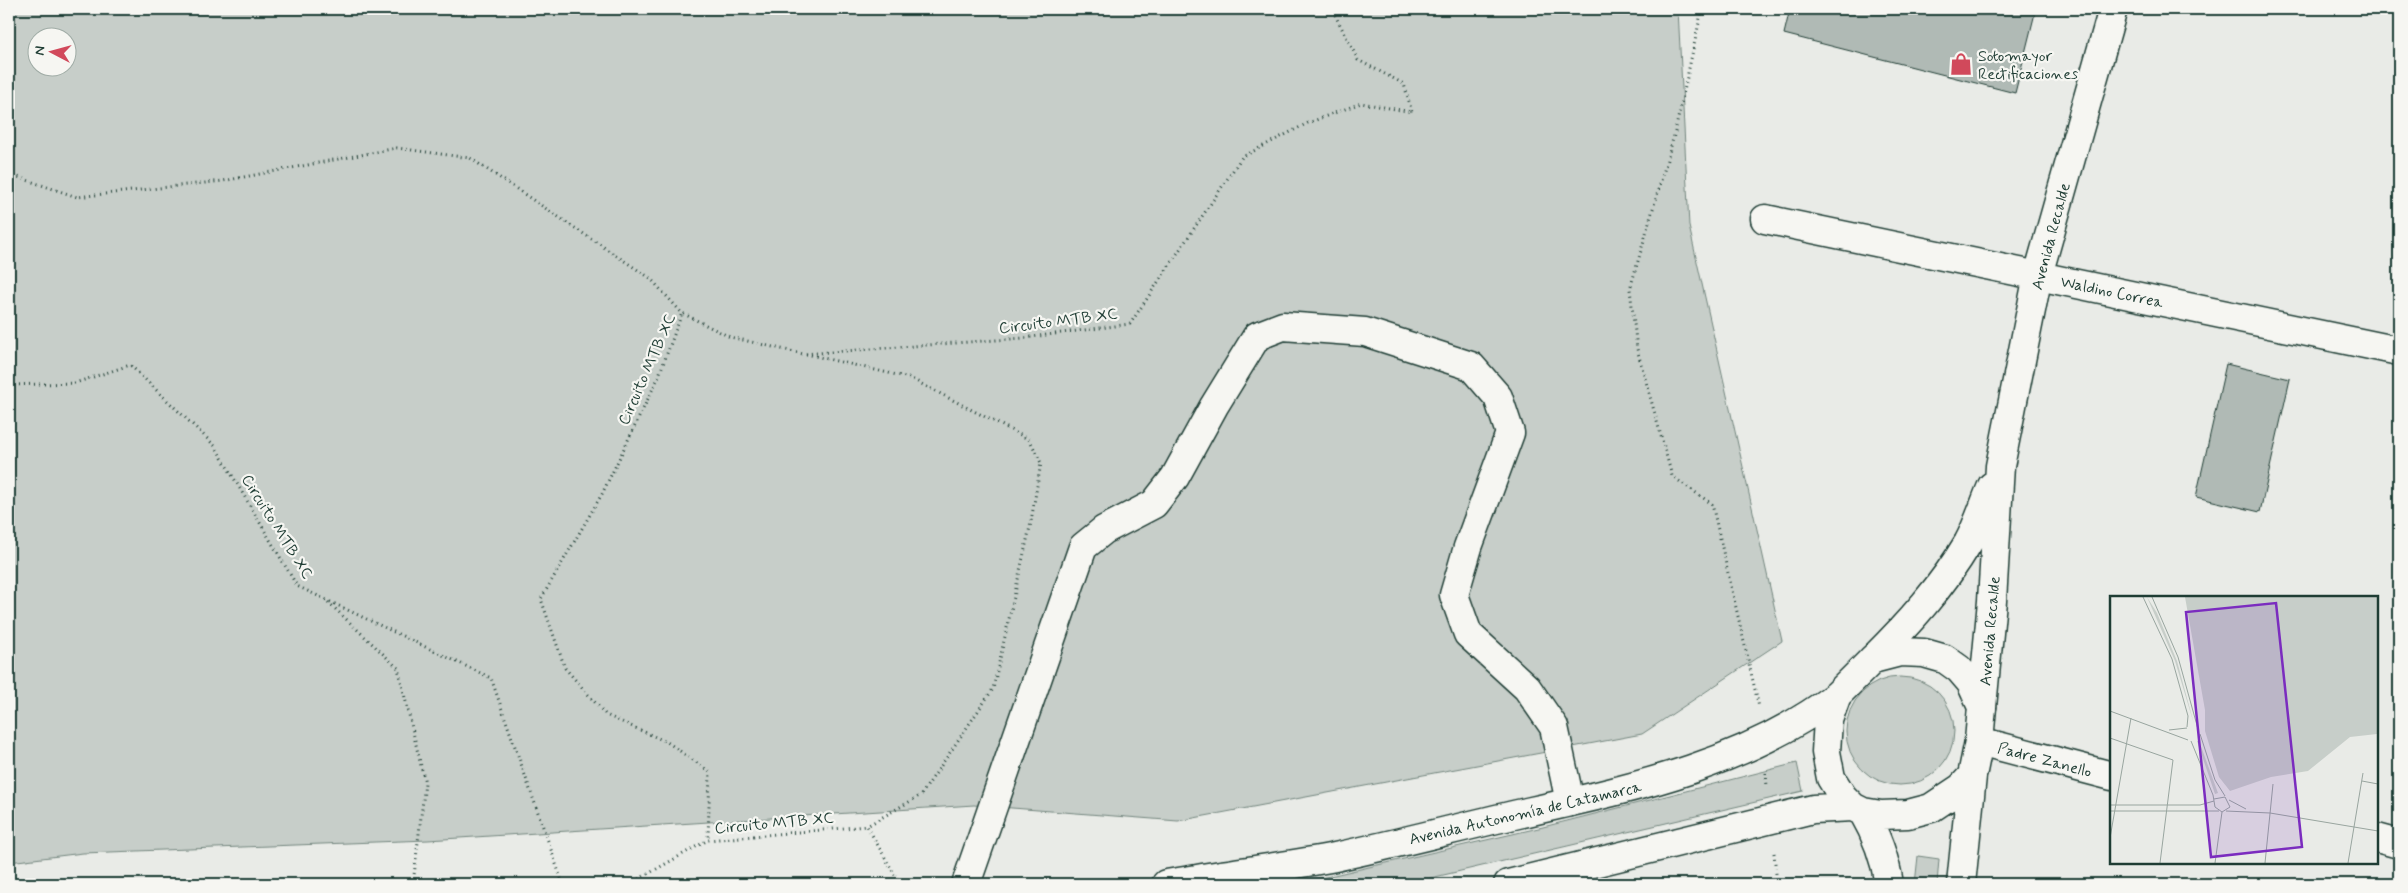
<svg xmlns="http://www.w3.org/2000/svg" width="2408" height="893" viewBox="0 0 2408 893" font-family="Mynerve,sans-serif">
<rect width="100%" height="100%" fill="#e9ebe7"/>
<filter id="ink" filterUnits="userSpaceOnUse"><feTurbulence type="fractalNoise" baseFrequency=".02" numOctaves="2"/><feDisplacementMap in="SourceGraphic" scale="10" xChannelSelector="R" yChannelSelector="G"/><feConvolveMatrix kernelMatrix="1 2 1 2 8 2 1 2 1" color-interpolation-filters="sRGB"/></filter>
<g filter="url(#ink)">
<path fill="#c7cec9" stroke="#73867e" fill-rule="evenodd" d="M 9,9 L 1678,9 L 1689,226 L 1782,641 L 1642,734 L 1178,821 L 974,805 L 428,840 L 83,853 L 9,862 ZM 38,38 L 68,38 L 68,68 L 38,68 Z
M1846 731a54 54 0 1 1 108 0a54 54 0 1 1-108 0Z
M 1797,763 L 1803,791 L 1405,884 L 1295,884 L 1543,827 Z
M 1918,856 L 1939,859 L 1937,884 L 1915,884 Z"/>
<path fill="#b0bab5" stroke="#1f3d34" d="M 1790,9 L 2036,9 L 2015,93 L 1784,34 Z
M 2226,364 L 2290,379 L 2260,512 L 2196,497 Z"/>
<g fill="none" stroke-linecap="round" stroke-linejoin="round">
<defs>
<path id="minor" d="M 1765,219 L 2399,351
M 1873,659 C 1909,623 1942,587 1968,543 C 1978,525 1984,504 1992,486
M 1982,707 L 1992,601 L 2000,466 L 2038,275 L 2113,9
M 1979,741 L 2112,776
M 2377,838 L 2399,844
M 966,884 L 1083,547 L 1104,530 L 1154,504 L 1175,477 L 1214,406 L 1257,336 L 1283,326 L 1365,332 L 1471,366 L 1498,397 L 1510,433 L 1468,547 L 1454,595 L 1468,634 L 1527,688 L 1554,727 L 1570,802"/>
<path id="major" d="M 1863,812 C 1877,836 1885,858 1889,884
M 1197,879 C 1242,871 1289,866 1335,857 C 1396,844 1457,828 1518,814 C 1629,789 1745,765 1837,695
M 1166,884 L 1197,879 L 1213,884
M 1508,884 L 1813,809 L 1853,807 L 1863,812 L 1881,815 L 1908,814 L 1931,808 L 1961,788 L 1972,776 L 1979,741 L 1982,707 L 1971,683 L 1959,669 L 1945,659 L 1924,653 L 1900,652 L 1873,659 L 1837,695 L 1828,720 L 1826,752 L 1831,778 L 1843,797 L 1853,807
M 1961,884 L 1972,776"/>
</defs>
<use href="#minor" stroke="#1f3d34" stroke-width="31"/>
<use href="#major" stroke="#1f3d34" stroke-width="31"/>
<path stroke="#1f3d34" stroke-width="3" stroke-dasharray="1 4" stroke-linecap="butt" d="M 1702,9 L 1675,132 L 1630,289 L 1637,349 L 1672,476 L 1712,504 L 1759,707
M 9,174 L 77,197 L 223,181 L 397,148 L 470,158 L 650,278 L 682,313
M 806,354 L 910,378 L 1030,440 L 1041,463 L 1030,527 L 993,689 L 921,795 L 867,826
M 9,385 L 75,383 L 130,365 L 215,446 L 297,586 L 491,678 L 563,884
M 328,602 L 398,668 L 425,783 L 413,884
M 1766,773 L 1767,787
M 1774,853 L 1777,884
M 630,884 L 708,840
M 826,884 L 860,884
M 900,884 L 867,826 L 708,840 L 710,772 L 667,742 L 606,715 L 565,668 L 541,599 L 602,494 L 658,378 L 682,313 L 730,337 L 803,354 L 1024,338 L 1130,324 L 1242,157 L 1308,123 L 1361,103 L 1412,112 L 1404,84 L 1358,60 L 1332,9"/>
<use href="#minor" stroke="#f6f6f2" stroke-width="28"/>
<use href="#major" stroke="#f6f6f2" stroke-width="28"/>
</g>
</g>
<defs>
<symbol id="shop-bare" viewBox="-9 -9 18 18"><path d="M-5-2.5h2.3a2.7 3.5 0 0 1 5.4 0H5L5.5 6h-11ZM-1.5-2.5h3a1.5 2.3 0 0 0-3 0Z" fill="#d1495b" stroke="#f6f6f2" stroke-width="2.5" paint-order="stroke"/></symbol>
</defs>
<g fill-rule="evenodd">
<use href="#shop-bare" x="1945" y="48" width="32" height="32"/>
</g>
<g text-anchor="middle" stroke-width="4.5" stroke-linejoin="round" paint-order="stroke">
<g font-size="16" fill="#1f3d34" stroke="#f6f6f2" text-anchor="start">
<text x="1978" y="61">Sotomayor<tspan x="1978" dy="18">Rectificaciones</tspan></text>
</g>
<g font-size="16" fill="#1f3d34" stroke="#f6f6f2">
<text transform="translate(2050 236) rotate(-75)" y="6">Avenida Recalde</text>
<text transform="translate(2112 291) rotate(12)" y="6">Waldino Correa</text>
<text transform="translate(1058 320) rotate(-7)" y="6">Circuito MTB XC</text>
<text transform="translate(646 369) rotate(-66)" y="6">Circuito MTB XC</text>
<text transform="translate(278 526) rotate(58)" y="6">Circuito MTB XC</text>
<text transform="translate(1989 631) rotate(-85)" y="6">Avenida Recalde</text>
<text transform="translate(2045 759) rotate(15)" y="6">Padre Zanello</text>
<text transform="translate(1525 812) rotate(-13)" y="6">Avenida Autonomía de Catamarca</text>
<text transform="translate(774 822) rotate(-5)" y="6">Circuito MTB XC</text>
</g>
</g>
<g transform="translate(2110 596)">
<rect width="268" height="268" fill="#e9ebe7"/>
<path d="M 37,1 L 47,17 L 67,65 L 84,128 L 65,65 ZM 75,1 L 267,1 L 267,138 L 240,141 L 198,175 L 161,181 L 120,195 L 109,181 L 95,135 L 95,114 ZM 87,145 L 89,145 L 108,197 L 105,198 Z" fill="#c7cec9"/>
<path fill="none" stroke="#98a59f" stroke-width="1" d="M 33,1 L 62,63 L 78,120 L 77,131M 42,1 L 68,61 L 88,133M 0,115 L 78,144M 59,134 L 77,132M 90,138 L 105,184 L 115,200M 0,142 L 63,164 L 50,267M 81,145 L 103,199 L 105,211 L 112,216 L 120,211 L 115,201 L 104,203M 252,185 L 268,188M 119,204 L 136,213M 0,209 L 90,209 L 104,205M 0,215 L 109,215M 116,215 L 160,217 L 268,235M 0,242 L 21,122M 105,267 L 112,216M 155,267 L 163,188M 238,267 L 253,177"/>
<path fill="#7b2cbf" fill-opacity="0.15" stroke="#7b2cbf" stroke-width="2.5" d="M 166,7 L 192,251 L 101,261 L 76,16 Z"/>
<rect width="268" height="268" fill="none" stroke="#1f3d34" stroke-width="2.5"/>
</g>
<rect width="2408" height="893" fill="none" stroke="#f6f6f2" stroke-width="30"/>
<rect x="15" y="15" width="2378" height="863" fill="none" stroke="#1f3d34" stroke-width="2" filter="url(#ink)"/>
<g transform="translate(52 52) rotate(276)"><circle r="24" fill="#f6f6f2" stroke="#a0aca6"/>
<path d="M0-4L9 19L0 12L-9 19Z" fill="#d1495b"/>
<text y="-8" font-size="14" font-weight="bold" text-anchor="middle" fill="#1f3d34">N</text>
</g>
</svg>
